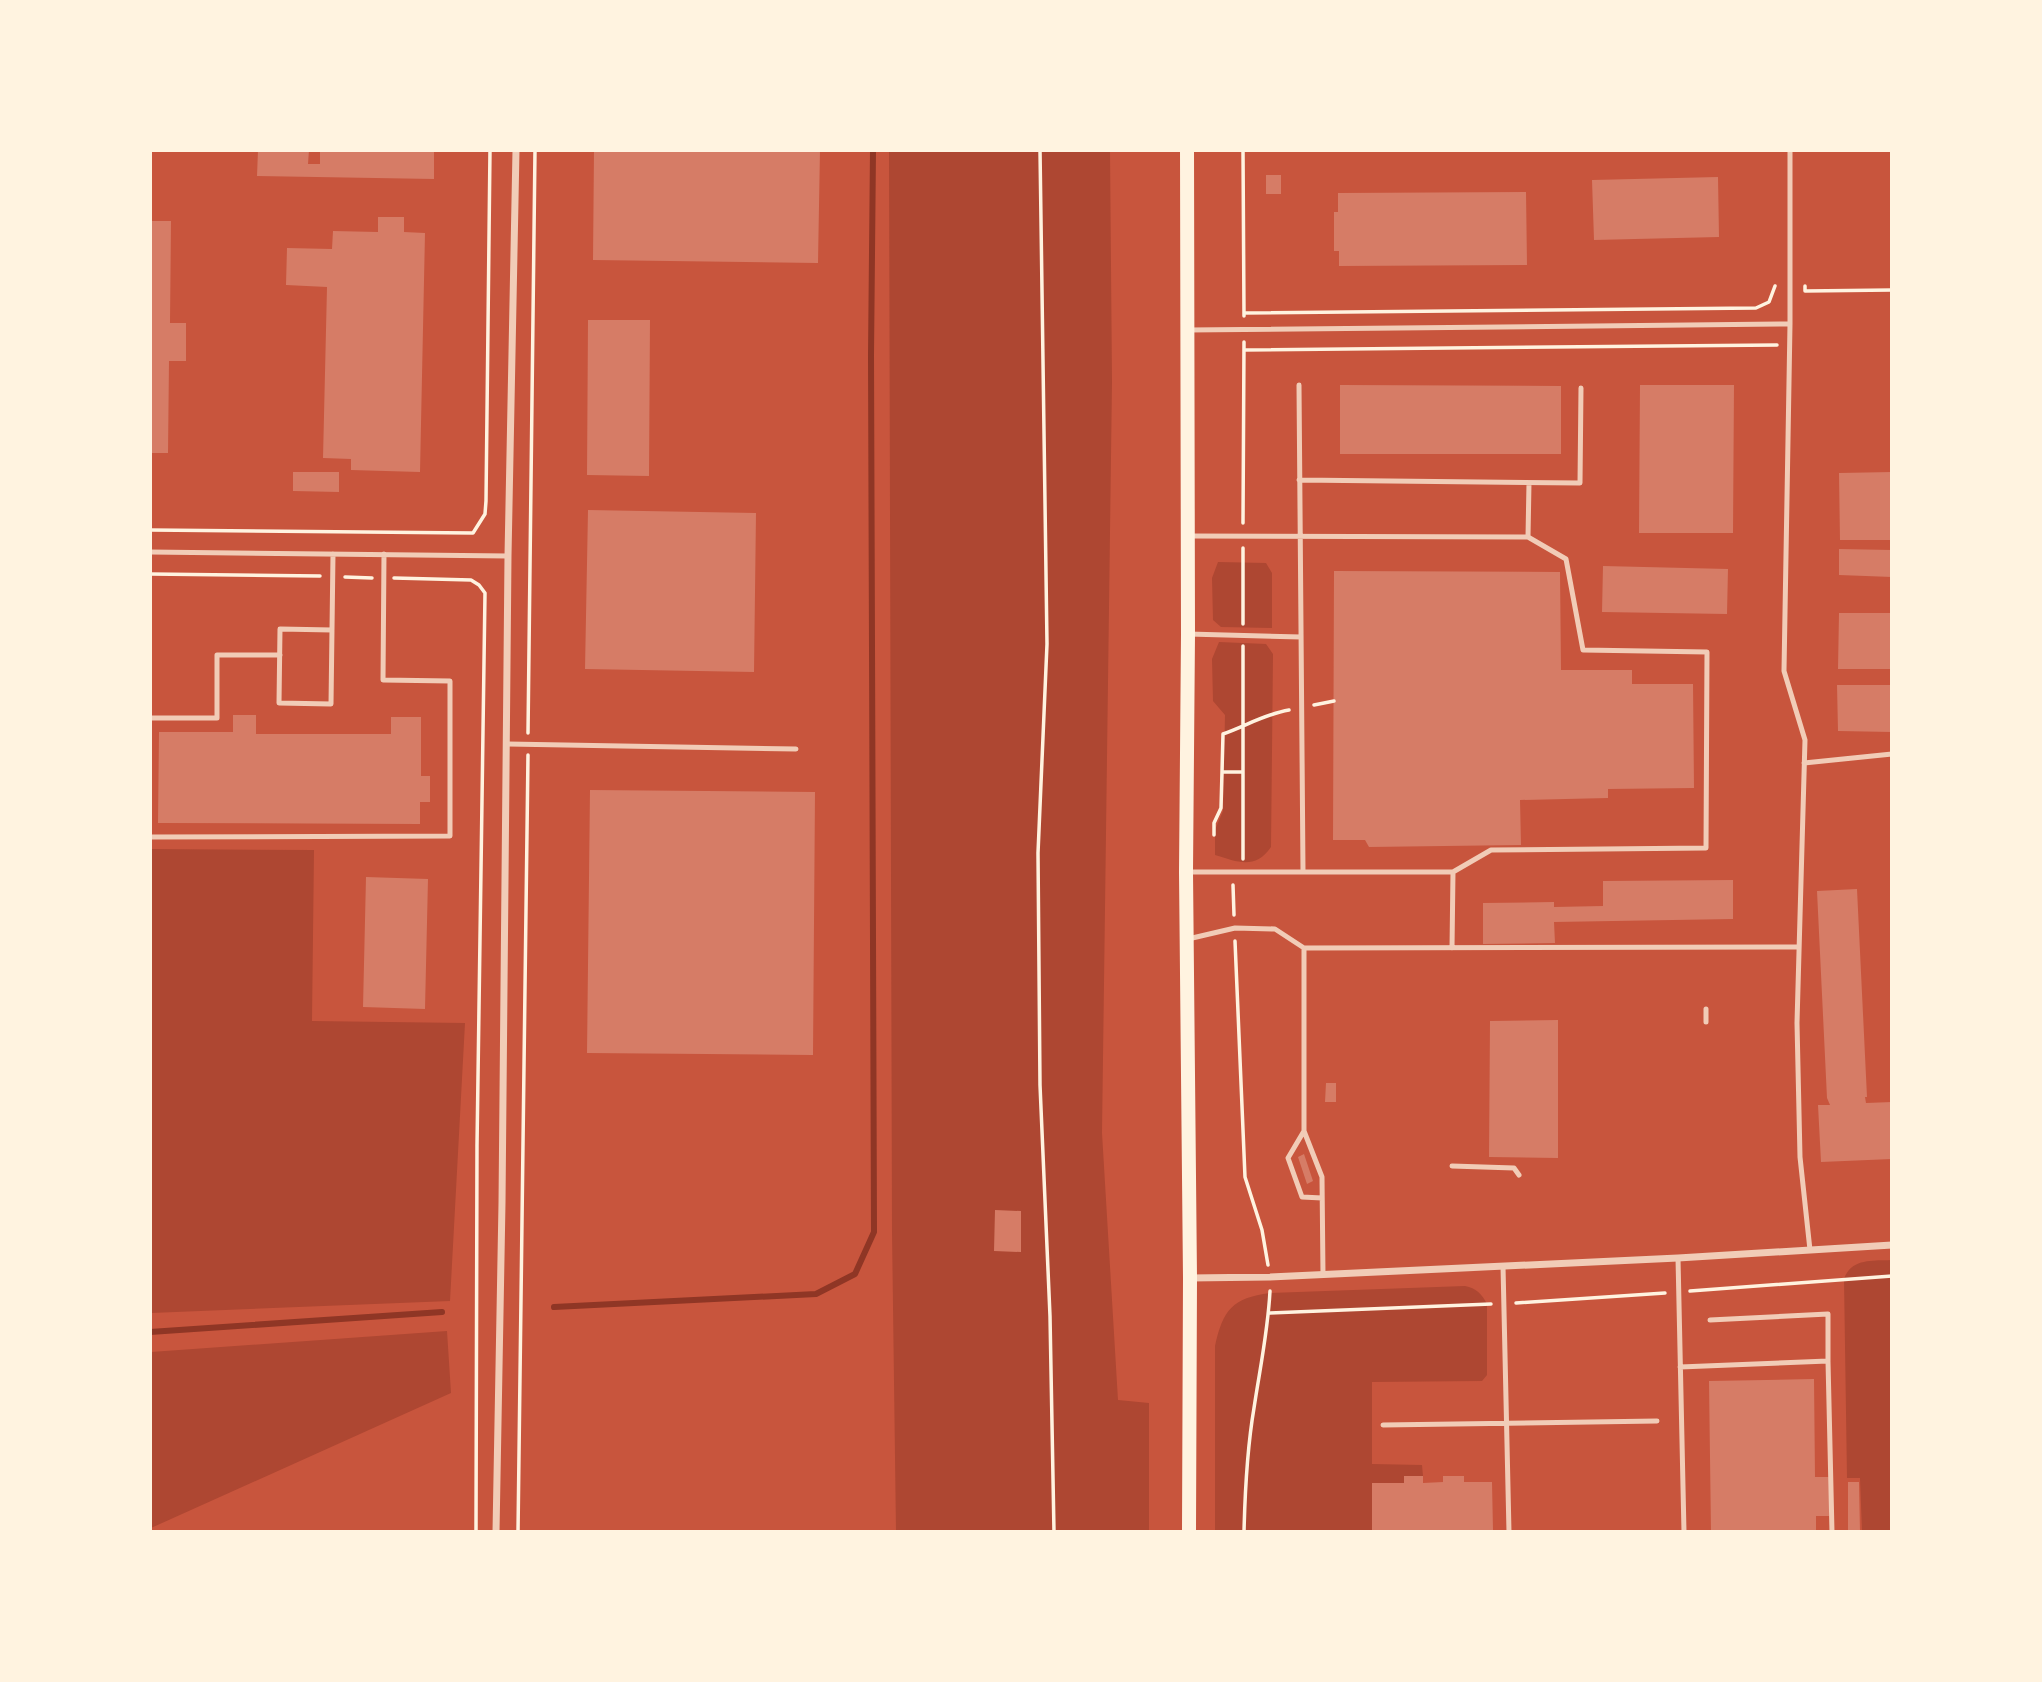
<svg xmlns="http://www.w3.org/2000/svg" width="2042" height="1682" viewBox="0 0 2042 1682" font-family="Arial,sans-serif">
<rect width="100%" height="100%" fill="#c8553d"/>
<path fill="#ae4732" d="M 889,151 L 1110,151 L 1112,382 L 1102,1133 L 1118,1400 L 1149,1403 L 1149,1531 L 896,1531 L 892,1231 Z
M 1218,562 L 1266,563 L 1272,573 L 1272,628 L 1221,627 L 1213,620 L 1212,578 Z
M 1219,642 L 1266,644 L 1273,654 L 1271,847 C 1255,870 1238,862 1215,855 L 1215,830 L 1223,811 L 1225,715 L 1213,701 L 1212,659 Z
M 150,849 L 314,850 L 312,1021 L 465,1023 L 450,1301 L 151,1313 Z
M 1891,1260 L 1891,1531 L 1862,1531 L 1860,1478 L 1847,1478 L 1844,1279 C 1851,1258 1873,1261 1891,1260 Z
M 1465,1286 C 1476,1288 1482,1294 1487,1304 L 1487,1375 L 1482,1381 L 1372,1382 L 1372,1464 L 1422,1465 L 1423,1476 L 1404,1476 L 1404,1483 L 1372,1483 L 1372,1531 L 1215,1532 L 1215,1346 C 1223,1310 1232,1298 1270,1293 Z
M 447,1331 L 451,1393 L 151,1528 L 151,1352 Z"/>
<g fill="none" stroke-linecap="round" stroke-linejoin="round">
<path stroke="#8f3625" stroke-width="6" d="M 554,1307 L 816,1294 L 855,1274 L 874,1232 L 871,356 L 873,150
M 150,1332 L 442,1312"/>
</g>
<path fill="#d67c66" d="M 258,150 L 309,150 L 308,164 L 320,164 L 320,150 L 434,150 L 434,179 L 257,176 Z
M 594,150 L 820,150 L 818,263 L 593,260 Z
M 1266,175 L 1281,175 L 1281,194 L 1266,194 Z
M 1718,177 L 1719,237 L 1594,240 L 1592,180 Z
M 1526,192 L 1527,265 L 1339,266 L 1339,251 L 1334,251 L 1334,212 L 1338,212 L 1338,193 Z
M 378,217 L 404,217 L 404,232 L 425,233 L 420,472 L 351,470 L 351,459 L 323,458 L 327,287 L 286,285 L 287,248 L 332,249 L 333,231 L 378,232 Z
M 150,221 L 171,221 L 170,323 L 186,323 L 186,361 L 169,361 L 168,453 L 150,453 Z
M 588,320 L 650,320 L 649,476 L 587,475 Z
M 1340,385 L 1561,386 L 1561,454 L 1340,454 Z
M 1640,385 L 1734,385 L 1733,533 L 1639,533 Z
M 293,472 L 339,472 L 339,492 L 293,491 Z
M 1892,472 L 1892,540 L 1840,540 L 1839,473 Z
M 588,510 L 756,513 L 754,672 L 585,669 Z
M 1839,549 L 1892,550 L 1892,577 L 1839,575 Z
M 1603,566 L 1728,569 L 1727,614 L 1602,612 Z
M 1334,571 L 1560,572 L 1561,670 L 1632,670 L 1632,684 L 1693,684 L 1694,788 L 1608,789 L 1608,798 L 1520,800 L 1521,845 L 1369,847 L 1365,840 L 1333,840 Z
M 1839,613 L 1892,613 L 1892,669 L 1838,669 Z
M 1837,685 L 1892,685 L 1892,732 L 1838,731 Z
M 233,715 L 256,715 L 256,734 L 391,734 L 391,717 L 421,717 L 421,776 L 430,776 L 430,802 L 420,802 L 420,824 L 158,823 L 159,732 L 233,732 Z
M 590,790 L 815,792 L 813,1055 L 587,1053 Z
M 366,877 L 428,879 L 425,1009 L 363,1007 Z
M 1733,880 L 1733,919 L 1554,922 L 1555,943 L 1483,944 L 1483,903 L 1554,902 L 1554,907 L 1603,906 L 1603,881 Z
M 1857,889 L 1867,1097 L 1865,1097 L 1866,1103 L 1892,1102 L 1892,1159 L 1821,1162 L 1818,1105 L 1830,1105 L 1827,1098 L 1817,891 Z
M 1558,1020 L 1558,1158 L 1489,1157 L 1490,1021 Z
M 1326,1083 L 1336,1083 L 1336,1102 L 1325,1102 Z
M 1304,1154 L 1313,1181 L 1307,1184 L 1298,1157 Z
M 995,1210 L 1021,1211 L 1021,1252 L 994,1251 Z
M 1814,1379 L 1815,1477 L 1829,1477 L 1829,1516 L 1816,1516 L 1816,1532 L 1711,1532 L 1709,1381 Z
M 1404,1476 L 1423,1476 L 1423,1483 L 1443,1482 L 1443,1476 L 1464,1476 L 1464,1482 L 1492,1482 L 1493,1530 L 1372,1532 L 1372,1483 L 1404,1483 Z
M 1848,1482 L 1859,1482 L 1860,1532 L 1848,1532 Z"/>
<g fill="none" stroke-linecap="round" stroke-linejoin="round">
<path stroke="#fff3e0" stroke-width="3.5" d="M 1040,150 L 1047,644 L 1038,853 L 1040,1085 L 1050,1316 L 1054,1532
M 1243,150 L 1244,316
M 1805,286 L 1805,291 L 1892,290
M 1244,313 L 1756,308 L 1769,302 L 1775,286
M 1244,350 L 1777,345
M 1243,523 L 1244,342
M 150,530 L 473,533 L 485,514 L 486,501 L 490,150
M 150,574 L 320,576
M 345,577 L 372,578
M 394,578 L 471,580 L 479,585 L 485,593 L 477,1146 L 476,1532
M 1243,624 L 1243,548
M 1314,705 L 1334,701
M 528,733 L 535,150
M 1222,772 L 1223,734 C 1246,726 1265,714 1289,710
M 1214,835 L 1214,823 L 1221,808 L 1222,772 L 1243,772
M 1243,859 L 1243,646
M 1233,885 L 1234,915
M 1235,941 L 1245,1177 L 1262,1230 L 1268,1265
M 1690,1291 L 1892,1276
M 1516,1303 L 1665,1293
M 1269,1313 L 1491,1304
M 518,1532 L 528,755
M 1244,1532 C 1245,1490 1247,1449 1254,1408 C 1260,1368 1268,1331 1270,1291"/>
<path stroke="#f1ccb7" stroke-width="5" d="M 1790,150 L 1790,324 L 1784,671 L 1805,740 L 1797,1023 L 1800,1157 L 1810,1250
M 1188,330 L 1790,324
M 1299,385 L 1303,871
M 1299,480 L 1580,483 L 1581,388
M 1528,537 L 1529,483
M 150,552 L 508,556
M 332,630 L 280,629 L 279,703 L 331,704 L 333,554
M 1188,634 L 1301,637
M 150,718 L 217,718 L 217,655 L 280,655
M 506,744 L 796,749
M 1804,763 L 1892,754
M 150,837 L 450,836 L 450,681 L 383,680 L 384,554
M 1186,872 L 1453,872 L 1491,850 L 1706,848 L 1707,652 L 1583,650 L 1566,559 L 1528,537 L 1191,536
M 1188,939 L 1235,928 L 1275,929 L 1304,948 L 1797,947
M 1304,948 L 1304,1131 L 1288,1158 L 1302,1197 L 1322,1198
M 1452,948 L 1453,872
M 1706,1022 L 1706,1009
M 1304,1131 L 1322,1177 L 1323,1274
M 1452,1166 L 1514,1168 L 1519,1175
M 1678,1258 L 1684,1532
M 1503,1266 L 1509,1532
M 1710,1320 L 1828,1314 L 1828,1361
M 1680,1367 L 1828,1361 L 1832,1532
M 1383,1425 L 1657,1421"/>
<path stroke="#f1ccb7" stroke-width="7" d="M 1190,1278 L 1270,1277 L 1678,1258 L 1892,1245
M 496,1532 L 502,1203 L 508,556 L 516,150"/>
<path stroke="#fff3e0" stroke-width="14" d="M 1187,150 L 1188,634 L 1186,872 L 1190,1278 L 1189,1532"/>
</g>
<rect width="2042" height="1682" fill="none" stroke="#fff3e0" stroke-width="304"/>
</svg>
